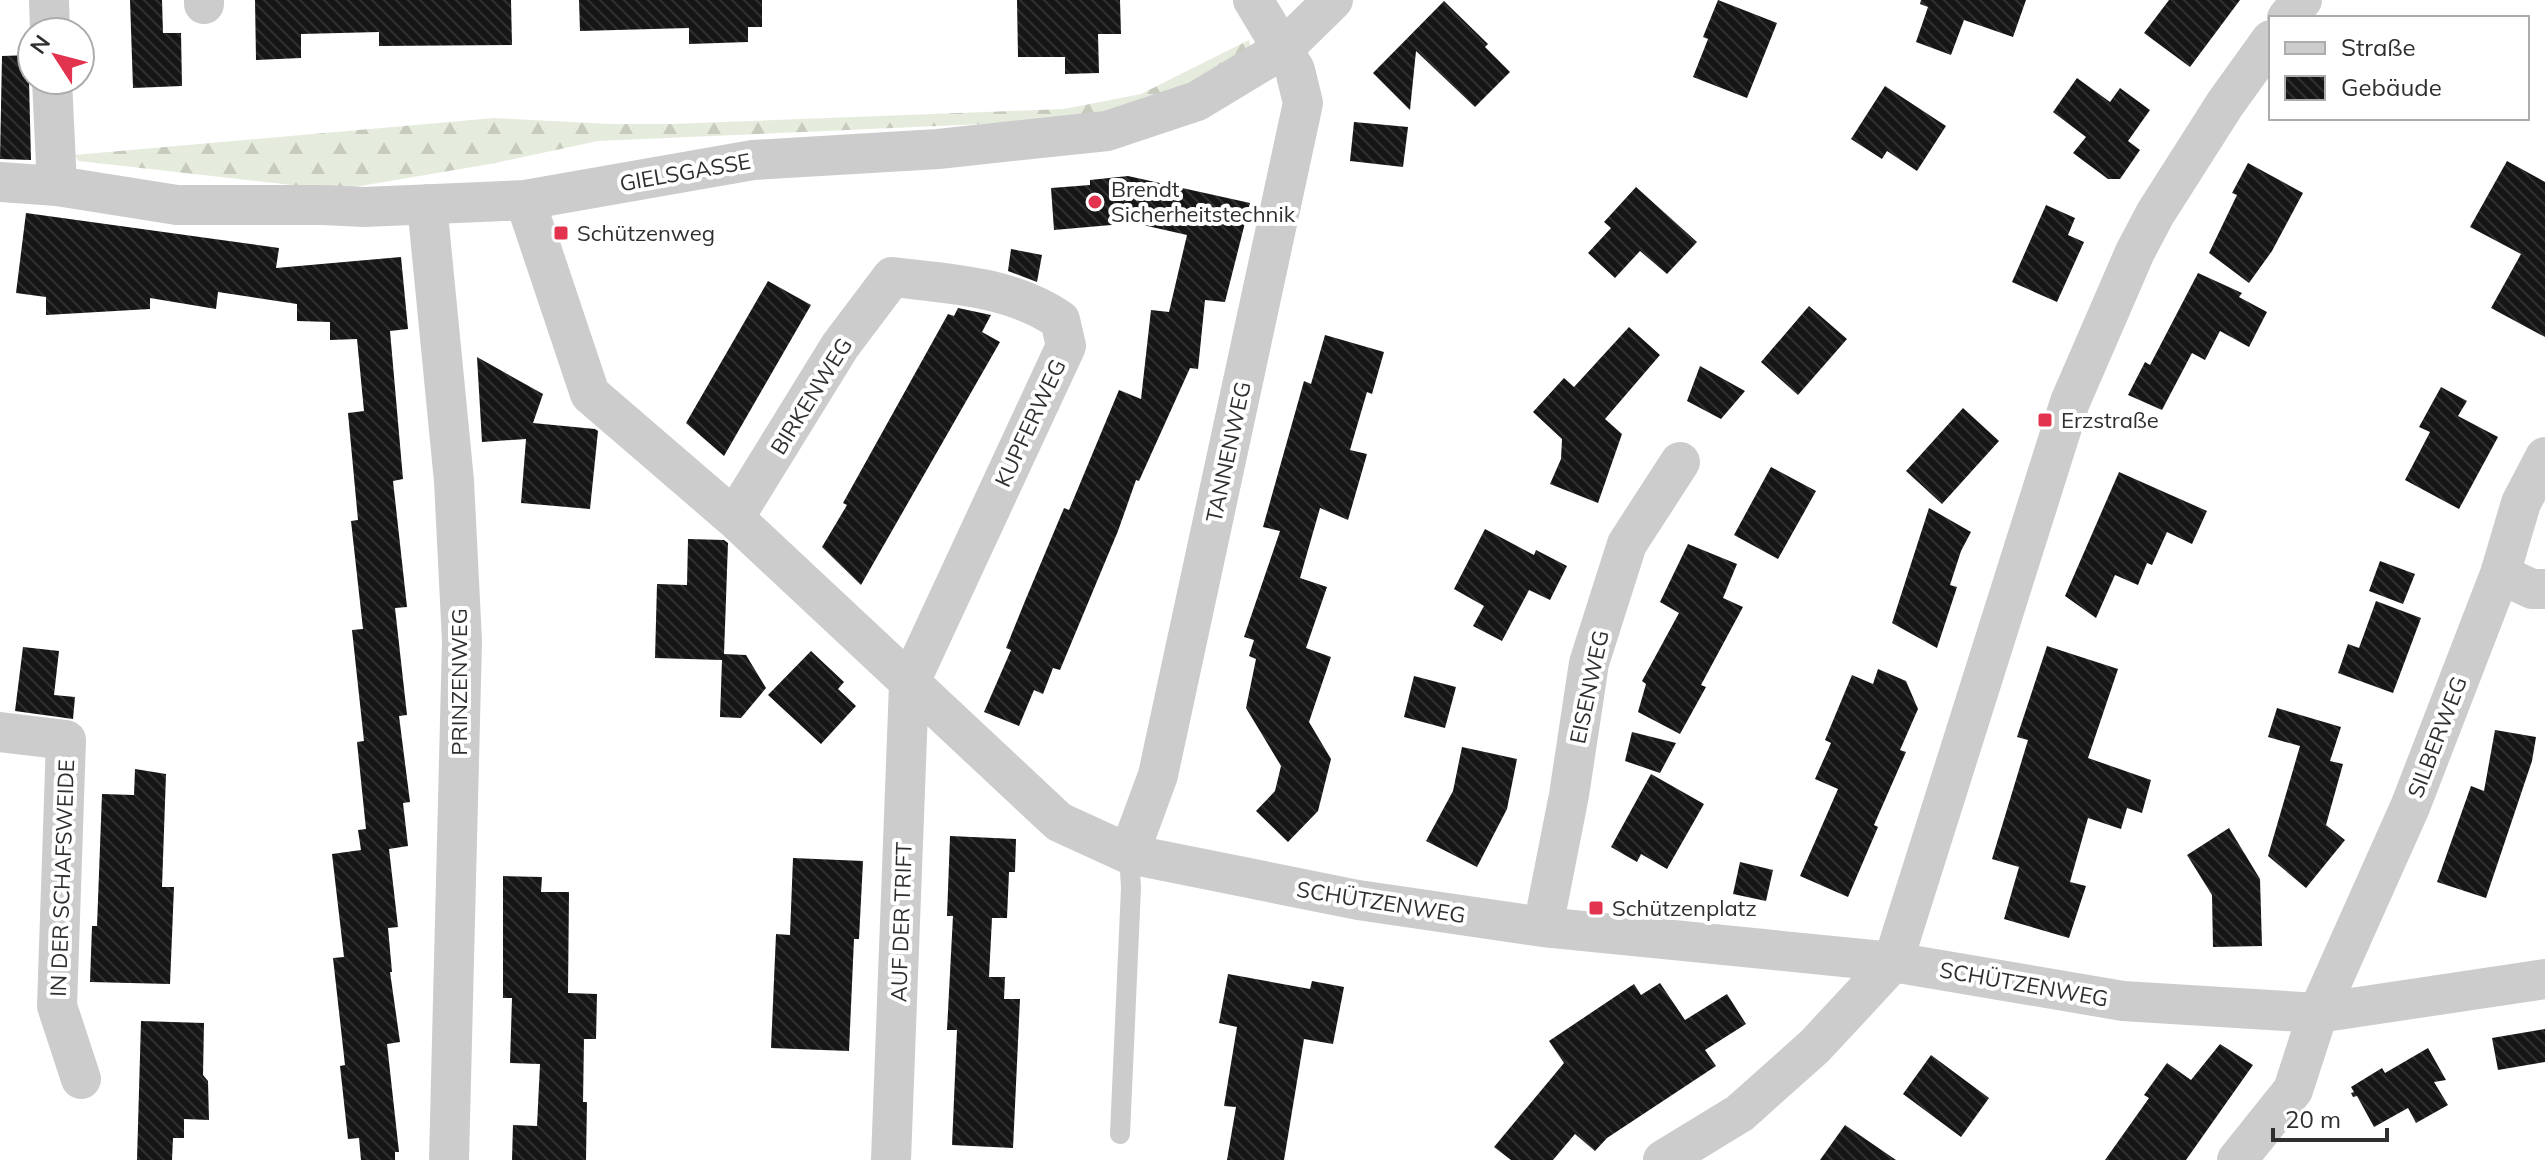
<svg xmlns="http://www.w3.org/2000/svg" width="2545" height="1160" viewBox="0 0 2545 1160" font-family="Mulish,sans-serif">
<defs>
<pattern id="forest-firs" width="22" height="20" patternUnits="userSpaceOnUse" patternTransform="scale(2)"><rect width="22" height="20" fill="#e6ecdd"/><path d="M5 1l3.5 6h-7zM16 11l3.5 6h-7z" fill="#c6cbbe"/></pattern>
<pattern id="building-back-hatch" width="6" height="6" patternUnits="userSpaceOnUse" patternTransform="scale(2)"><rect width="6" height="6" fill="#161616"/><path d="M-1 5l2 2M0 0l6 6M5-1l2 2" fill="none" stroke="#303030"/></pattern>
</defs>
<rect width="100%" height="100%" fill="#fff"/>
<path fill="url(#forest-firs)" d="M 1249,40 L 1251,48 L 1211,74 L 1139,103 L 1072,120 L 598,141 L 490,164 L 337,190 L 79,161 L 74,155 L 494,118 L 612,124 L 672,124 L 1064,109 L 1141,94 Z"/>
<path fill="url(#building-back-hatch)" d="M 130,0 L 162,0 L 163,33 L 181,33 L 182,86 L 133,88 Z
M 255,0 L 511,0 L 512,45 L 379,46 L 379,32 L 301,34 L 301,58 L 256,60 Z
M 579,0 L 762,0 L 762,27 L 748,27 L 748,42 L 689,44 L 689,28 L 580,31 Z
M 1017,0 L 1120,0 L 1121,34 L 1098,34 L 1099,73 L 1065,74 L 1065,57 L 1018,57 Z
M 1718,0 L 1777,23 L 1747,98 L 1693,77 L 1708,39 L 1703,37 Z
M 1921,0 L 2026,0 L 2013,37 L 1964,20 L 1951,55 L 1916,42 L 1928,7 L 1920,4 Z
M 2169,0 L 2240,0 L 2190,67 L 2144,33 Z
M 1444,1 L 1488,44 L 1485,47 L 1510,72 L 1475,107 L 1416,51 L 1410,110 L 1373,73 Z
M 31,55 L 29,81 L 31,160 L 0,159 L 2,56 Z
M 2077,78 L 2110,102 L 2120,88 L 2150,110 L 2128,141 L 2140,150 L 2120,179 L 2108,179 L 2073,153 L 2086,137 L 2053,112 Z
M 1885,86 L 1946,126 L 1917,171 L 1887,151 L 1882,159 L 1851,139 Z
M 1354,122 L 1408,127 L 1403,167 L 1350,161 Z
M 2507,161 L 2545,182 L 2545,337 L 2491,308 L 2521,254 L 2470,227 Z
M 2248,163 L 2303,193 L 2272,251 L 2249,283 L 2209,253 L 2237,195 L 2232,193 Z
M 1128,176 L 1250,203 L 1225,302 L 1205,300 L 1198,369 L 1190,368 L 1139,481 L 1136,480 L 1118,531 L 1060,670 L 1053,668 L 1043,694 L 1034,690 L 1019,726 L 984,712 L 1011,650 L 1006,648 L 1025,601 L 1064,508 L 1069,510 L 1119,390 L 1141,399 L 1151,310 L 1169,312 L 1187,235 L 1134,223 L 1054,230 L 1051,188 L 1090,185 L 1090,180 Z
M 1636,187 L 1697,242 L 1667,274 L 1640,251 L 1615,278 L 1588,253 L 1611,228 L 1604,222 Z
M 2046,205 L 2075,218 L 2068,235 L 2084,242 L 2057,302 L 2012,282 Z
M 26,213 L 279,248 L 276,268 L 401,257 L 408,329 L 390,331 L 403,479 L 393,481 L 407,607 L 395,608 L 407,715 L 399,716 L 410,802 L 403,803 L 408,846 L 389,849 L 398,927 L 388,928 L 392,972 L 390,972 L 400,1042 L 387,1044 L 399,1152 L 395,1152 L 395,1160 L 361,1160 L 359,1138 L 348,1139 L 340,1066 L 345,1065 L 333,958 L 344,957 L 332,854 L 361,850 L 358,830 L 366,829 L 357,742 L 364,741 L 352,630 L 363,629 L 351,521 L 358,520 L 348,413 L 364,411 L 357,339 L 330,340 L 330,322 L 297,321 L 297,304 L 218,292 L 216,309 L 150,298 L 150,309 L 46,315 L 46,297 L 16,293 Z
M 1011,249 L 1042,255 L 1037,282 L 1008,271 Z
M 2198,273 L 2242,293 L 2239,297 L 2267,312 L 2249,347 L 2220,331 L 2205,360 L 2192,353 L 2162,410 L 2128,395 L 2145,362 L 2150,365 Z
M 768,281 L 811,305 L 724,456 L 686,423 Z
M 1809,306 L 1847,339 L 1798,395 L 1761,362 Z
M 958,308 L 991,315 L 982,332 L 1000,342 L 861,585 L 822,547 L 847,505 L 843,503 L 948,314 L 954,316 Z
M 1629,327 L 1660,355 L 1605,419 L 1622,434 L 1598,503 L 1550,484 L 1561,459 L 1562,439 L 1533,412 L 1564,378 L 1574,387 Z
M 1325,335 L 1384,352 L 1372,394 L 1367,392 L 1350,450 L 1367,454 L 1348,520 L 1320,508 L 1300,578 L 1327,587 L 1306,648 L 1331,657 L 1309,722 L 1331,759 L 1318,811 L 1288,842 L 1256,811 L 1275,791 L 1281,766 L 1246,708 L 1256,659 L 1249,656 L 1254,640 L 1244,637 L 1280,531 L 1263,527 L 1304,381 L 1311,384 Z
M 477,357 L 543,394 L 533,423 L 595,429 L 598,431 L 590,509 L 521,503 L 526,439 L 482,442 Z
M 1700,366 L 1745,391 L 1721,419 L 1687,401 Z
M 2441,387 L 2467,401 L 2458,416 L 2498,437 L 2459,509 L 2405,480 L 2430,432 L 2419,427 Z
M 1963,408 L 1999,441 L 1942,504 L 1906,471 Z
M 1771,467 L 1816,491 L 1778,559 L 1734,535 Z
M 2119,472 L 2207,511 L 2192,544 L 2167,532 L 2152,565 L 2147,563 L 2138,585 L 2115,575 L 2096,618 L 2065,596 Z
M 1929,508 L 1971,532 L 1961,551 L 1950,585 L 1957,587 L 1937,648 L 1892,623 Z
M 1485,529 L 1534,555 L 1536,550 L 1567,566 L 1550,600 L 1529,590 L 1502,641 L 1473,626 L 1484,606 L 1454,589 Z
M 688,539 L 724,540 L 728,543 L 724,654 L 746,655 L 766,688 L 741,718 L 720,717 L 722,660 L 655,658 L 657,584 L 687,585 Z
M 1688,544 L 1737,564 L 1723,598 L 1743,607 L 1701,685 L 1706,687 L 1680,734 L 1638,712 L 1646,684 L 1642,681 L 1679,613 L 1660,602 Z
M 2380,561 L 2415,574 L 2403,604 L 2369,591 Z
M 2376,601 L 2421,618 L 2393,693 L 2338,673 L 2348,644 L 2359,648 Z
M 2047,646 L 2118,669 L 2088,758 L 2151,780 L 2142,813 L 2127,808 L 2121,829 L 2088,818 L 2070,882 L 2086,886 L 2069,938 L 2004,919 L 2019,867 L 1992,859 L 2028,740 L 2017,737 Z
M 23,647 L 59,651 L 54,695 L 75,697 L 73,719 L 15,711 Z
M 811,651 L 844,682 L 838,689 L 856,706 L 821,744 L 768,695 Z
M 1878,669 L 1906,681 L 1918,709 L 1900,750 L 1906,752 L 1874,825 L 1878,827 L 1848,897 L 1800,876 L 1838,789 L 1815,779 L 1831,743 L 1825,740 L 1852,675 L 1873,684 Z
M 1414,676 L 1456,687 L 1445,728 L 1404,717 Z
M 2277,708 L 2341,727 L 2330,761 L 2343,764 L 2326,825 L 2345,840 L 2306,888 L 2268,856 L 2300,746 L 2268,737 Z
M 2495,730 L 2536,737 L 2532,761 L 2486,898 L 2437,882 L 2471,786 L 2484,791 Z
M 1632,732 L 1676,743 L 1660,773 L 1625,761 Z
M 1462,747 L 1517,759 L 1507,809 L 1477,867 L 1426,841 L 1453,791 Z
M 135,769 L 166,774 L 162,887 L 174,887 L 170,984 L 90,982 L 92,926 L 97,926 L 102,794 L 134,795 Z
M 1651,774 L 1704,804 L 1667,869 L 1641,854 L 1637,862 L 1611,847 Z
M 2229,828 L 2260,879 L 2262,946 L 2213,947 L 2212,895 L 2187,855 Z
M 950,836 L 1016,839 L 1015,872 L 1009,872 L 1007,918 L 992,918 L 989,977 L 1005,977 L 1004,999 L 1020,999 L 1013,1148 L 952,1145 L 957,1030 L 947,1030 L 953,916 L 947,916 Z
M 793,858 L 863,861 L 859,939 L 854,939 L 849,1051 L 771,1048 L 776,934 L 790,935 Z
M 1740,862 L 1773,870 L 1766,901 L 1733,894 Z
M 503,876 L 542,877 L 541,892 L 569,892 L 568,993 L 597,994 L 596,1039 L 584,1039 L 583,1102 L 587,1102 L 586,1160 L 512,1160 L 513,1125 L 537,1126 L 540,1064 L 510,1063 L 512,998 L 503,998 Z
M 1228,974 L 1310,989 L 1312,981 L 1344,987 L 1333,1044 L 1304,1039 L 1284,1160 L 1227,1160 L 1236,1107 L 1224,1106 L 1237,1027 L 1219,1023 Z
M 1660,983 L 1685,1020 L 1727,994 L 1746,1024 L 1705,1050 L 1716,1066 L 1607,1138 L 1595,1151 L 1575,1134 L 1553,1160 L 1511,1160 L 1494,1147 L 1564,1063 L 1549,1041 L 1634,984 L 1641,995 Z
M 141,1021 L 204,1023 L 203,1075 L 208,1081 L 209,1120 L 184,1119 L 184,1138 L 173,1138 L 172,1160 L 137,1160 Z
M 2545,1029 L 2545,1062 L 2498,1070 L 2492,1038 Z
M 2220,1044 L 2253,1065 L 2186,1160 L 2105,1160 L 2149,1098 L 2144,1095 L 2167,1063 L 2191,1080 Z
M 2428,1048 L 2446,1080 L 2434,1082 L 2448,1105 L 2416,1123 L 2408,1108 L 2374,1127 L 2357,1096 L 2353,1097 L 2351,1093 L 2354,1092 L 2351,1087 L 2382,1068 L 2385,1073 Z
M 1931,1055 L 1989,1098 L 1961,1137 L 1903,1094 Z
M 1845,1125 L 1896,1160 L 1820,1160 Z"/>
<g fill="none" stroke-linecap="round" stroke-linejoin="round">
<path stroke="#ccc" stroke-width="20" d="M 1120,1134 L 1131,888 L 1129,854"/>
<path stroke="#ccc" stroke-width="40" d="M 49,0 L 50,32
M 204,4 L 204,0
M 2287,18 L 2302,0
M 52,80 L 57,186
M 0,182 L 57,186 L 177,205 L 323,205 L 364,207 L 525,200 L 753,160 L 938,149 L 1107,131 L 1197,101 L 1283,49 L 1333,0
M 525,200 L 590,394 L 734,518 L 1059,822 L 1129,854 L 1358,900 L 1543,927 L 1893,962 L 2123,1001 L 2318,1013 L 2545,979
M 427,204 L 454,481 L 462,641 L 449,1160
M 734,518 L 840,346 L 892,277 C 951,284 1010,286 1060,320 L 1066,346 L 909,684 L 891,1160
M 2500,574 L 2532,589 L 2545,589
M 0,732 L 66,740 L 57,1006 L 81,1079
M 1129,854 L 1158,775 L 1303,103 L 1295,70 L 1253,0
M 1543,927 L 1569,795 L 1589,663 L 1627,544 L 1680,462
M 1663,1160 L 1740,1113 L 1815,1046 L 1893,962 L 2070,402 L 2135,252 L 2155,214 L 2225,104 L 2271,40
M 2237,1160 L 2293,1090 L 2318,1013 L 2410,807 L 2500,574 L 2521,503 L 2545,457"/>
</g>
<g fill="#e3344f" stroke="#fff" stroke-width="3">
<circle cx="1095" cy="202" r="8"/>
<rect x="553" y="225" width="16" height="16" rx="4"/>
<rect x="2037" y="412" width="16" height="16" rx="4"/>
<rect x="1588" y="900" width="16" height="16" rx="4"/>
</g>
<g text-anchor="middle" stroke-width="8" stroke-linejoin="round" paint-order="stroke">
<g font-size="22" fill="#2f2f2f" stroke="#fff">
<text transform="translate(685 172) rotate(-10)" y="8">GIELSGASSE</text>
<text transform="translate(811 396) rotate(-58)" y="8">BIRKENWEG</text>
<text transform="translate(1030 423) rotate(-65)" y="8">KUPFERWEG</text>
<text transform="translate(1228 452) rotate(-78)" y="8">TANNENWEG</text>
<text transform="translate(459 682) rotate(-90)" y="8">PRINZENWEG</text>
<text transform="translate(1589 687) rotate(-78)" y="8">EISENWEG</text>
<text transform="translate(2437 737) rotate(-69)" y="8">SILBERWEG</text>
<text transform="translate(62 878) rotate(-88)" y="8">IN DER SCHAFSWEIDE</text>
<text transform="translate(1381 902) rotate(9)" y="8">SCHÜTZENWEG</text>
<text transform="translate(901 922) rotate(-88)" y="8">AUF DER TRIFT</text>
<text transform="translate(2024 984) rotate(10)" y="8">SCHÜTZENWEG</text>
</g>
<g font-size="22" fill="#2f2f2f" stroke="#fff" text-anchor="start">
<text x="1111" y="197">Brendt<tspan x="1111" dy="25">Sicherheitstechnik</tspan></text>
<text x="577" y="241">Schützenweg</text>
<text x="2061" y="428">Erzstraße</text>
<text x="1612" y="916">Schützenplatz</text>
</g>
</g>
<rect x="2269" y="16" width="260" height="104" fill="#ffffff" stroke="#acacac" stroke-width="2"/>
<rect x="2285" y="42" width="40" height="12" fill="#cccccc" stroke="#acacac" stroke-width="2"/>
<text x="2341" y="56" font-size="24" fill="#2f2f2f">Straße</text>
<rect x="2285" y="76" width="40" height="24" fill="url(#building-back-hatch)" stroke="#acacac" stroke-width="2"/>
<text x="2341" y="96" font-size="24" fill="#2f2f2f">Gebäude</text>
<g transform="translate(56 56) rotate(306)"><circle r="38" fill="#ffffff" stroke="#acacac" stroke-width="2"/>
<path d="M0-6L14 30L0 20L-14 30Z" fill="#e3344f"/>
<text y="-12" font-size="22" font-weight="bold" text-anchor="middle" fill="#2f2f2f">N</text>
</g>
<path d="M2273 1128v12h114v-12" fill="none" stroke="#2f2f2f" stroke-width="4"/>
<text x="2285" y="1128" font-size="24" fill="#2f2f2f" stroke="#ffffff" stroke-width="6" paint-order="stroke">20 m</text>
</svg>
